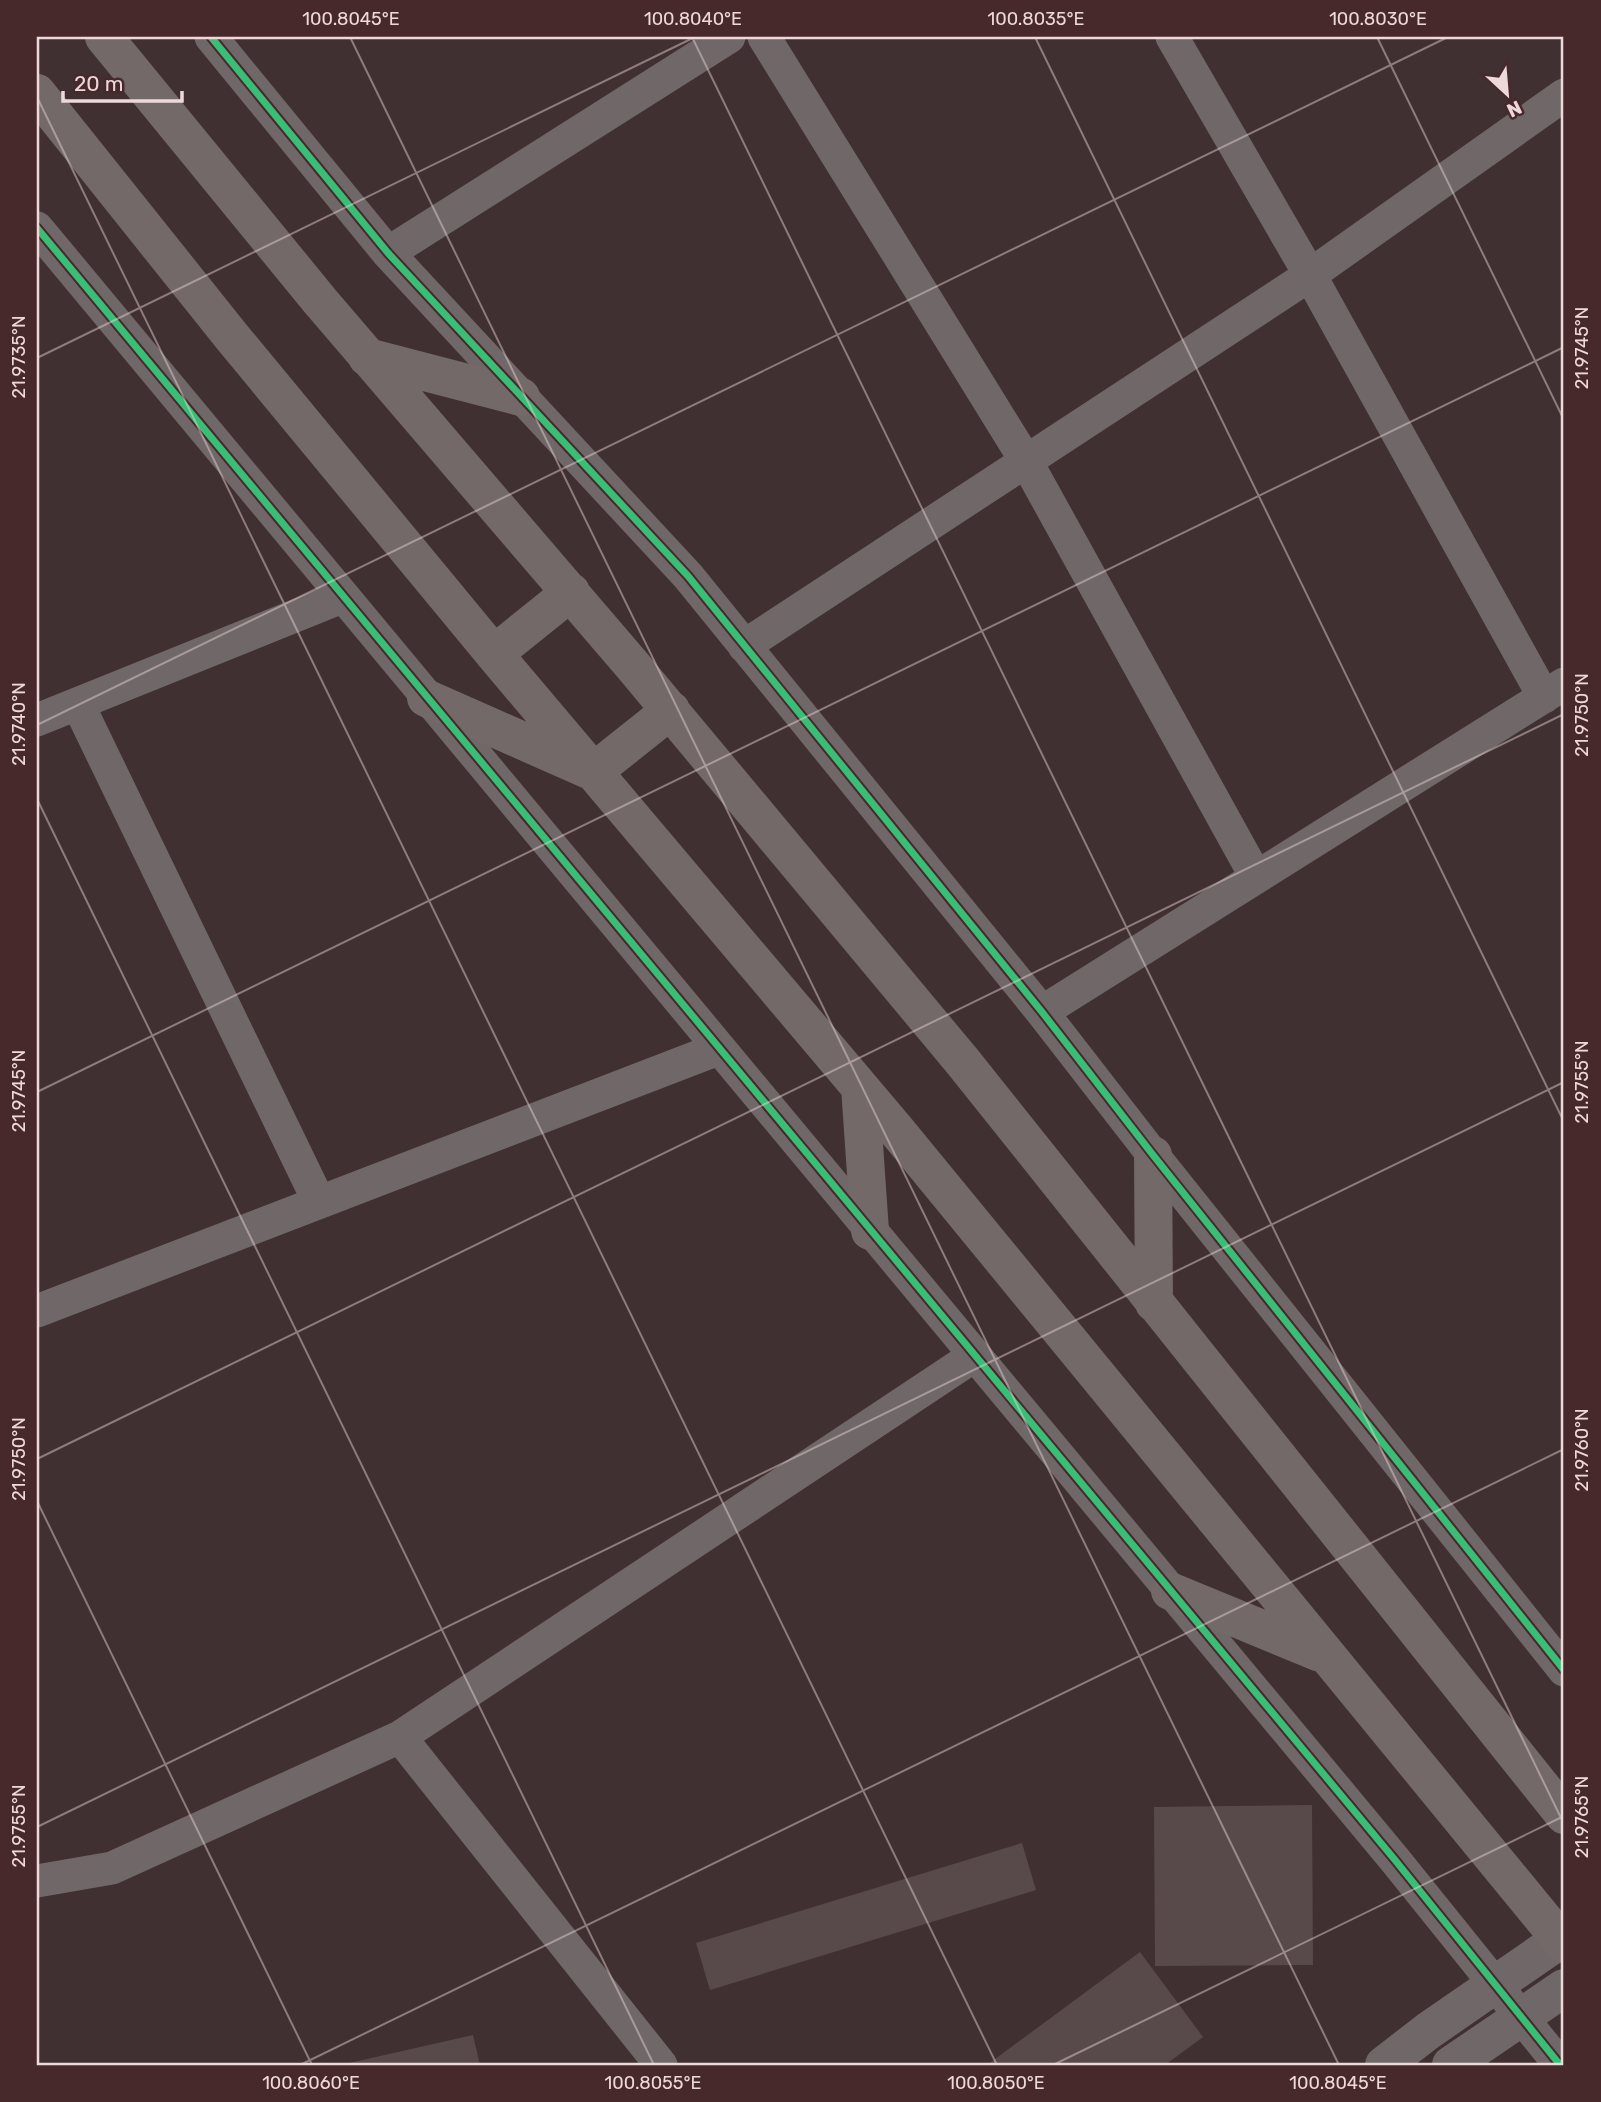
<svg xmlns="http://www.w3.org/2000/svg" width="1601" height="2102" viewBox="0 0 1601 2102" font-family="Rubik,sans-serif">
<rect width="100%" height="100%" fill="#413031"/>
<path fill="#584a4b" d="M 1312,1805 L 1313,1965 L 1155,1966 L 1154,1807 Z
M 1022,1843 L 1036,1890 L 710,1990 L 696,1943 Z
M 1140,1952 L 1203,2037 L 1165,2065 L 987,2065 Z
M 473,2035 L 480,2065 L 345,2065 L 345,2064 Z"/>
<g fill="none" stroke-linecap="round" stroke-linejoin="round">
<path stroke="#706768" stroke-width="33" d="M 211,37 L 388,253 L 688,576 L 1042,1012 L 1153,1155 L 1564,1670
M 764,37 L 1026,461 L 1256,877
M 1172,37 L 1310,275 L 1544,697
M 37,228 L 1395,1860 L 1560,2065
M 388,253 L 729,37
M 744,646 L 1310,275 L 1564,95
M 78,704 L 319,1202
M 37,720 L 342,597
M 1042,1012 L 1564,684
M 37,1311 L 718,1049
M 400,1737 L 661,2065
M 37,1881 L 112,1868 L 400,1737 L 974,1356"/>
<path stroke="#706768" stroke-width="38" d="M 1384,2065 L 1428,2031 L 1564,1937
M 1451,2065 L 1564,1988"/>
<path stroke="#746969" stroke-width="38" d="M 104,37 L 320,301 L 633,666 L 963,1062 L 1564,1815
M 37,93 L 232,337 L 494,654 L 897,1131 L 1564,1944
M 367,357 L 521,397
M 494,654 L 571,592
M 426,698 L 593,772 L 671,710
M 860,1087 L 870,1231
M 1153,1155 L 1154,1303
M 1170,1591 L 1320,1653"/>
<defs>
<path id="cycleway" d="M 211,37 L 388,253 L 688,576 L 1042,1012 L 1153,1155 L 1564,1670
M 37,228 L 1395,1860 L 1560,2065"/>
</defs>
<use href="#cycleway" stroke="#48292b" stroke-width="11"/>
<use href="#cycleway" stroke="#3abd76" stroke-width="7"/>
</g>
<path fill="none" stroke="#eed9da" stroke-width="2" stroke-opacity="0.45" d="M 350,37 L 1339,2065M 692,37 L 1564,1824M 1035,37 L 1564,1122M 1377,37 L 1564,420M 37,97 L 997,2065M 37,358 L 695,37M 37,725 L 1448,37M 37,799 L 654,2065M 37,1092 L 1564,347M 37,1459 L 1564,714M 37,1501 L 312,2065M 37,1827 L 1564,1082M 300,2065 L 1564,1449M 1053,2065 L 1564,1816"/>
<rect width="1601" height="2102" fill="none" stroke="#48292b" stroke-width="77"/>
<g transform="translate(1507 94) rotate(154)" stroke="#48292b" stroke-width="5" paint-order="stroke">
<path d="M0-5L12 26L0 18L-12 26Z" fill="#eed9da"/>
<text y="-10" font-size="19" font-weight="bold" text-anchor="middle" fill="#eed9da">N</text>
</g>
<path d="M63 91v10h119v-10" fill="none" stroke="#eed9da" stroke-width="3.5"/>
<text x="74" y="91" font-size="21" fill="#eed9da" stroke="#48292b" stroke-width="5" paint-order="stroke">20 m</text>
<rect x="38" y="38" width="1524" height="2026" fill="none" stroke="#eed9da" stroke-width="2.5"/>
<g font-size="18" text-anchor="middle" fill="#eed9da">
<text x="351" y="25">100.8045°E</text>
<text x="693" y="25">100.8040°E</text>
<text x="1036" y="25">100.8035°E</text>
<text x="1378" y="25">100.8030°E</text>
<text transform="translate(1582 348) rotate(-90)" y="6">21.9745°N</text>
<text transform="translate(19 357) rotate(-90)" y="6">21.9735°N</text>
<text transform="translate(1582 715) rotate(-90)" y="6">21.9750°N</text>
<text transform="translate(19 724) rotate(-90)" y="6">21.9740°N</text>
<text transform="translate(1582 1082) rotate(-90)" y="6">21.9755°N</text>
<text transform="translate(19 1091) rotate(-90)" y="6">21.9745°N</text>
<text transform="translate(1582 1450) rotate(-90)" y="6">21.9760°N</text>
<text transform="translate(19 1459) rotate(-90)" y="6">21.9750°N</text>
<text transform="translate(1582 1817) rotate(-90)" y="6">21.9765°N</text>
<text transform="translate(19 1826) rotate(-90)" y="6">21.9755°N</text>
<text x="311" y="2089">100.8060°E</text>
<text x="653" y="2089">100.8055°E</text>
<text x="996" y="2089">100.8050°E</text>
<text x="1338" y="2089">100.8045°E</text>
</g>
</svg>
